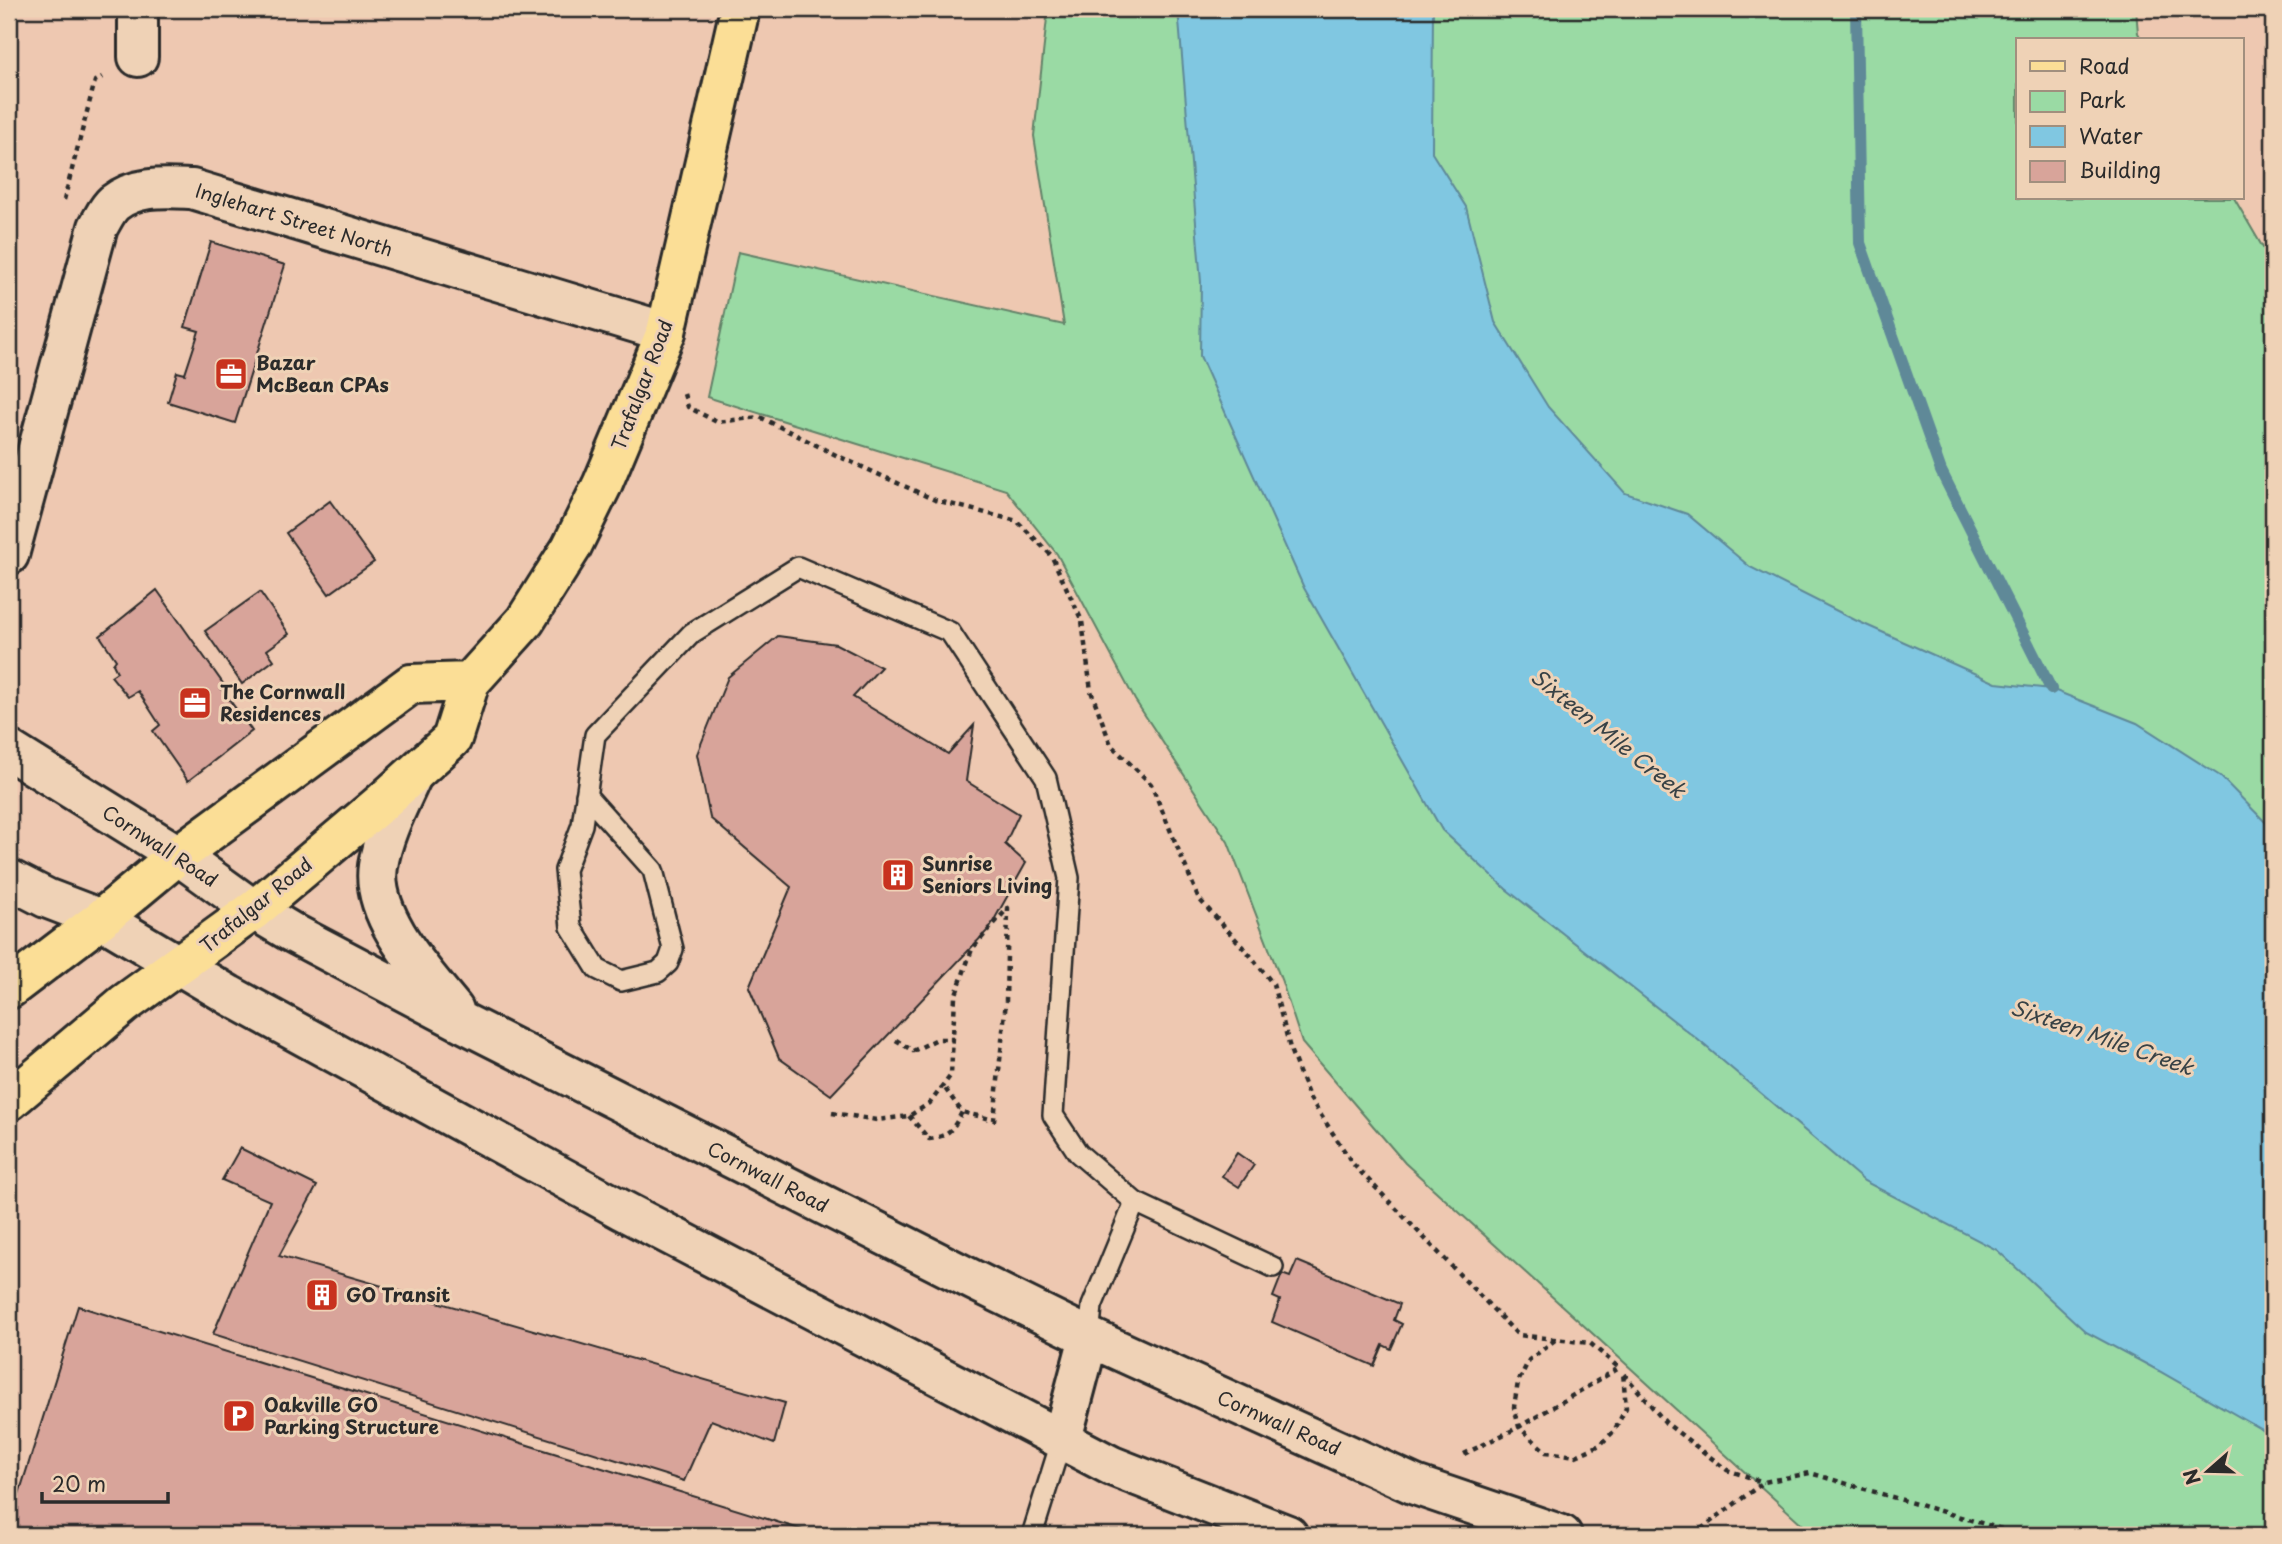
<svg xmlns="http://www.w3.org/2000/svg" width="2282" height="1544" viewBox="0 0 2282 1544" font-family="'Playpen Sans',sans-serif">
<rect width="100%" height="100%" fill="#eec8b1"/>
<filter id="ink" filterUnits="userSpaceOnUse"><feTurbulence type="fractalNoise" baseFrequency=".0143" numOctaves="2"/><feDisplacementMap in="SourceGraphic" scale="14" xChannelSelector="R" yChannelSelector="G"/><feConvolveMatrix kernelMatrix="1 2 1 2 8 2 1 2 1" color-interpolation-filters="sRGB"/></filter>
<g filter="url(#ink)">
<path fill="#9adaa4" stroke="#628268" stroke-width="2" d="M 1048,9 L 2136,9 L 2138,33 L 2142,40 L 2018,40 L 2018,198 L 2234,198 L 2273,265 L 2273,1535 L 1814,1535 L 1405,1163 L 1302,1043 L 1282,982 L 1228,842 L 1135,700 L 1057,554 L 1006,490 L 707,397 L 738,252 L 1064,325 L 1034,136 Z"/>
<path fill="#80c7e1" stroke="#5e8998" stroke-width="2" d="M 1178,9 L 1433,9 L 1432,153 L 1466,207 L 1495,322 L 1548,407 L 1625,493 L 1687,514 L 1750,567 L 1855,620 L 1996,683 L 2051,689 L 2137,723 L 2220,776 L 2273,830 L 2273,1436 L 2159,1371 L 2086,1332 L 1997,1250 L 1864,1181 L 1697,1039 L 1506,889 L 1442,830 L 1304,588 L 1200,356 L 1201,282 Z"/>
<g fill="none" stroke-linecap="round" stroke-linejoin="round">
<path stroke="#5e8998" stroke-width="12" d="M 1856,9 L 1860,243 L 1941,471 L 2051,689"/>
</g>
<path fill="#d8a49a" stroke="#2b2b2b" stroke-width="2" d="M 211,242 L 285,265 L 235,423 L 168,402 L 177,372 L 185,374 L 199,331 L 185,327 Z
M 330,501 L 374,562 L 329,594 L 286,533 Z
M 157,590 L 224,685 L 221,688 L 252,731 L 188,781 L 153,731 L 160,725 L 138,691 L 128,697 L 111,676 L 117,672 L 113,664 L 116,660 L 100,636 Z
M 260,592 L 289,634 L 267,650 L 274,660 L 242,684 L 205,631 Z
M 778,636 L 836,644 L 881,667 L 853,697 L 948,754 L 974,725 L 966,781 L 1019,814 L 1005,844 L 1026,863 L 989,929 L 831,1095 L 779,1058 L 749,987 L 791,887 L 710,818 L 697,754 L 728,677 Z
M 240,1148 L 317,1186 L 279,1256 L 785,1403 L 774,1444 L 711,1420 L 684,1481 L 213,1334 L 270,1201 L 222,1180 Z
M 1237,1153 L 1254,1165 L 1239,1187 L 1222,1176 Z
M 1297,1261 L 1400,1304 L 1394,1320 L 1402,1324 L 1391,1349 L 1383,1345 L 1374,1366 L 1272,1322 L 1280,1300 L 1273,1297 L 1282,1274 L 1290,1277 Z
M 78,1306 L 819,1535 L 9,1535 L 9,1526 Z"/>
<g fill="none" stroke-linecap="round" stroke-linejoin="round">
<defs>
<path id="lane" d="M 586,795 L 653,870 L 673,949 L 668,963 L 658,972 L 621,981 L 597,969 L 571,927 L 565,870 L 582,825 L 595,735 L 692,633 L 798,567 L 950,632 L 1046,778 L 1069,878 L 1053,1115 L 1078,1153 L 1135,1202 L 1273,1267
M 1089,1337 L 1092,1306 L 1135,1202
M 1032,1535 L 1062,1439"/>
<path id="street" d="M 138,57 L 138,9
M 9,555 L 98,227 C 103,219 107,209 114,203 C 137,185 165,188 192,189 L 666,332"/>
<path id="secondary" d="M 9,750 L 178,855 L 254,910 L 291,932 L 464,1023 L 975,1281 L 1089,1337 L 1415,1485 L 1562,1535
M 412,776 C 399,805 383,834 378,866 C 370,916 425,974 454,1010
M 9,879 L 46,898 L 101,919 L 229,995 L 622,1210 L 1112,1466 L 1288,1535
M 1062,1439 L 1089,1337"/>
<path id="primary" d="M 9,989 L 101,919 L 178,855 L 411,684 L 470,682
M 9,1101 L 124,1004 L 254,910 L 381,803 L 452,739 L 470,682 L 525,621 L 571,548 L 602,485 L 666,332 L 740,9"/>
</defs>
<use href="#lane" stroke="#2b2b2b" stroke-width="24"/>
<use href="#street" stroke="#2b2b2b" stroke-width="44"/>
<use href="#secondary" stroke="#2b2b2b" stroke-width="44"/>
<use href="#primary" stroke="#2b2b2b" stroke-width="44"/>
<path stroke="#2b2b2b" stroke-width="4.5" stroke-dasharray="5 5" stroke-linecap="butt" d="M 64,200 L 95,81 L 102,77
M 684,394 L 688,407 L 717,422 L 760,417 L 838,456 L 935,500 L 1017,521 L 1051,555 L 1082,621 L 1091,691 L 1111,745 L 1151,784 L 1199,899 L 1250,955 L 1273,984 L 1291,1052 L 1309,1097 L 1353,1164 L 1518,1335 L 1590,1343 L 1619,1368 L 1519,1427 L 1460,1456
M 9,931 L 11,931
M 896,1040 L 913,1051 L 937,1039 L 953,1039
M 832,1113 L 877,1120 L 909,1116 L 930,1103 L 951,1075 L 955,997 L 972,949 L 1008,908 L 1006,1001 L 994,1120 L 962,1112 L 944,1087
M 909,1116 L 929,1139 C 949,1136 953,1129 962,1112
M 1555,1340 L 1529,1360 L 1518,1382 L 1514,1407 L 1519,1427 L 1546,1452 L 1576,1456 L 1600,1445 L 1614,1431 L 1626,1408 L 1623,1373
M 1624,1374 L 1666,1423 L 1727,1470 L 1764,1482
M 1693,1535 L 1764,1482 L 1810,1473 L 2022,1535"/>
<use href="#lane" stroke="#efd2b6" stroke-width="19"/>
<use href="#street" stroke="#efd2b6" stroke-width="38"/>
<use href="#secondary" stroke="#efd2b6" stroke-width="38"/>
<use href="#primary" stroke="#fbde96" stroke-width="38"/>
</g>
</g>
<defs>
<symbol id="office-square" viewBox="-11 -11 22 22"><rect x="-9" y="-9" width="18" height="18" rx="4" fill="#c8321e" stroke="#efd2b6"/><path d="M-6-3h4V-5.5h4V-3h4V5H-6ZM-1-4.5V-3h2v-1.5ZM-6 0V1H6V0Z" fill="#fff"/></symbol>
<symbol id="building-square" viewBox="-11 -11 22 22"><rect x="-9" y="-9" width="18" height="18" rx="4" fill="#c8321e" stroke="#efd2b6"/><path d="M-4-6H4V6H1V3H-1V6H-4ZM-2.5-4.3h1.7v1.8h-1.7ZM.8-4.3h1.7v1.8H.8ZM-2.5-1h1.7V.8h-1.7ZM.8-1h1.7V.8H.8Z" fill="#fff"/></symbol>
<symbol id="parking-square" viewBox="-11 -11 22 22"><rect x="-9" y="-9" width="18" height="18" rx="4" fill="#c8321e" stroke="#efd2b6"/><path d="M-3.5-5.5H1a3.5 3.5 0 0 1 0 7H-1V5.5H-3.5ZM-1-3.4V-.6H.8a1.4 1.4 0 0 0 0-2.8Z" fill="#fff"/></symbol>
</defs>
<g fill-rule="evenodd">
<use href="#office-square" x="212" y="355" width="38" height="38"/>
<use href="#office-square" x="176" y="684" width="38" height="38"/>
<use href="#building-square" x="879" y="856" width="38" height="38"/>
<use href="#building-square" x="303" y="1276" width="38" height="38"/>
<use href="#parking-square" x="220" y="1397" width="38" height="38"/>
</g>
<g text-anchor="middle" stroke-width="6" stroke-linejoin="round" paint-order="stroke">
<g font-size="19" fill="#2b2b2b" stroke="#efd2b6">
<text transform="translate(294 220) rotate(17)" y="7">Inglehart Street North</text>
<text transform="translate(642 385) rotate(-69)" y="7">Trafalgar Road</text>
<text transform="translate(160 846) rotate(33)" y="7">Cornwall Road</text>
<text transform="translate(256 905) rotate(-39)" y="7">Trafalgar Road</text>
<text transform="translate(768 1177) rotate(27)" y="7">Cornwall Road</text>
<text transform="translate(1279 1423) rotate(24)" y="7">Cornwall Road</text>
</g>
<g font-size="19" font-weight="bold" fill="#2b2b2b" stroke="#efd2b6" text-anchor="start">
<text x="256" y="370">Bazar<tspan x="256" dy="22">McBean CPAs</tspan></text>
<text x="220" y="699">The Cornwall<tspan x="220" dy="22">Residences</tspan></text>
<text x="922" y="871">Sunrise<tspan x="922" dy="22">Seniors Living</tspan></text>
<text x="346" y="1302">GO Transit</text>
<text x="264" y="1412">Oakville GO<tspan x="264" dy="22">Parking Structure</tspan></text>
</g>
<g font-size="21" font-style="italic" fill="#384246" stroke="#efd2b6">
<text transform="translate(1608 734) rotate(39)" y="7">Sixteen Mile Creek</text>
<text transform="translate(2102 1038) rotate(19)" y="7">Sixteen Mile Creek</text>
</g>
</g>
<rect width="2282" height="1544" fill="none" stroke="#efd2b6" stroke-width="35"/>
<rect x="18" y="18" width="2247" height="1509" fill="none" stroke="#2b2b2b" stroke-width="2.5" filter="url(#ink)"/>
<rect x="2016" y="38" width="228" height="161" fill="#efd2b6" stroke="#a18f7e" stroke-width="2"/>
<rect x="2030" y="61" width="35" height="10" fill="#fbde96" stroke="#a18f7e" stroke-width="2"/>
<text x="2079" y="74" font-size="21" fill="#2b2b2b">Road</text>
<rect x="2030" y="91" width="35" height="21" fill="#9adaa4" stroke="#a18f7e" stroke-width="2"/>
<text x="2079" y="108" font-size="21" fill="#2b2b2b">Park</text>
<rect x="2030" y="126" width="35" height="21" fill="#80c7e1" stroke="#a18f7e" stroke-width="2"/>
<text x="2079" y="144" font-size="21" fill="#2b2b2b">Water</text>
<rect x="2030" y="161" width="35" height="21" fill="#d8a49a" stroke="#a18f7e" stroke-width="2"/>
<text x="2079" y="178" font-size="21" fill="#2b2b2b">Building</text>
<g transform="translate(2208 1471) rotate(250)" stroke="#efd2b6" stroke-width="5" paint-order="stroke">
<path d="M0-5L12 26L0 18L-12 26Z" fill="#2b2b2b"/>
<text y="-10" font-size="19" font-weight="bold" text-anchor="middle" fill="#2b2b2b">N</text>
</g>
<path d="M42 1492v10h126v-10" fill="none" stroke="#2b2b2b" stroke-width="3.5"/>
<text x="52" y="1492" font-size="21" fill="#2b2b2b" stroke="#efd2b6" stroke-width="5" paint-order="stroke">20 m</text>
</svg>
